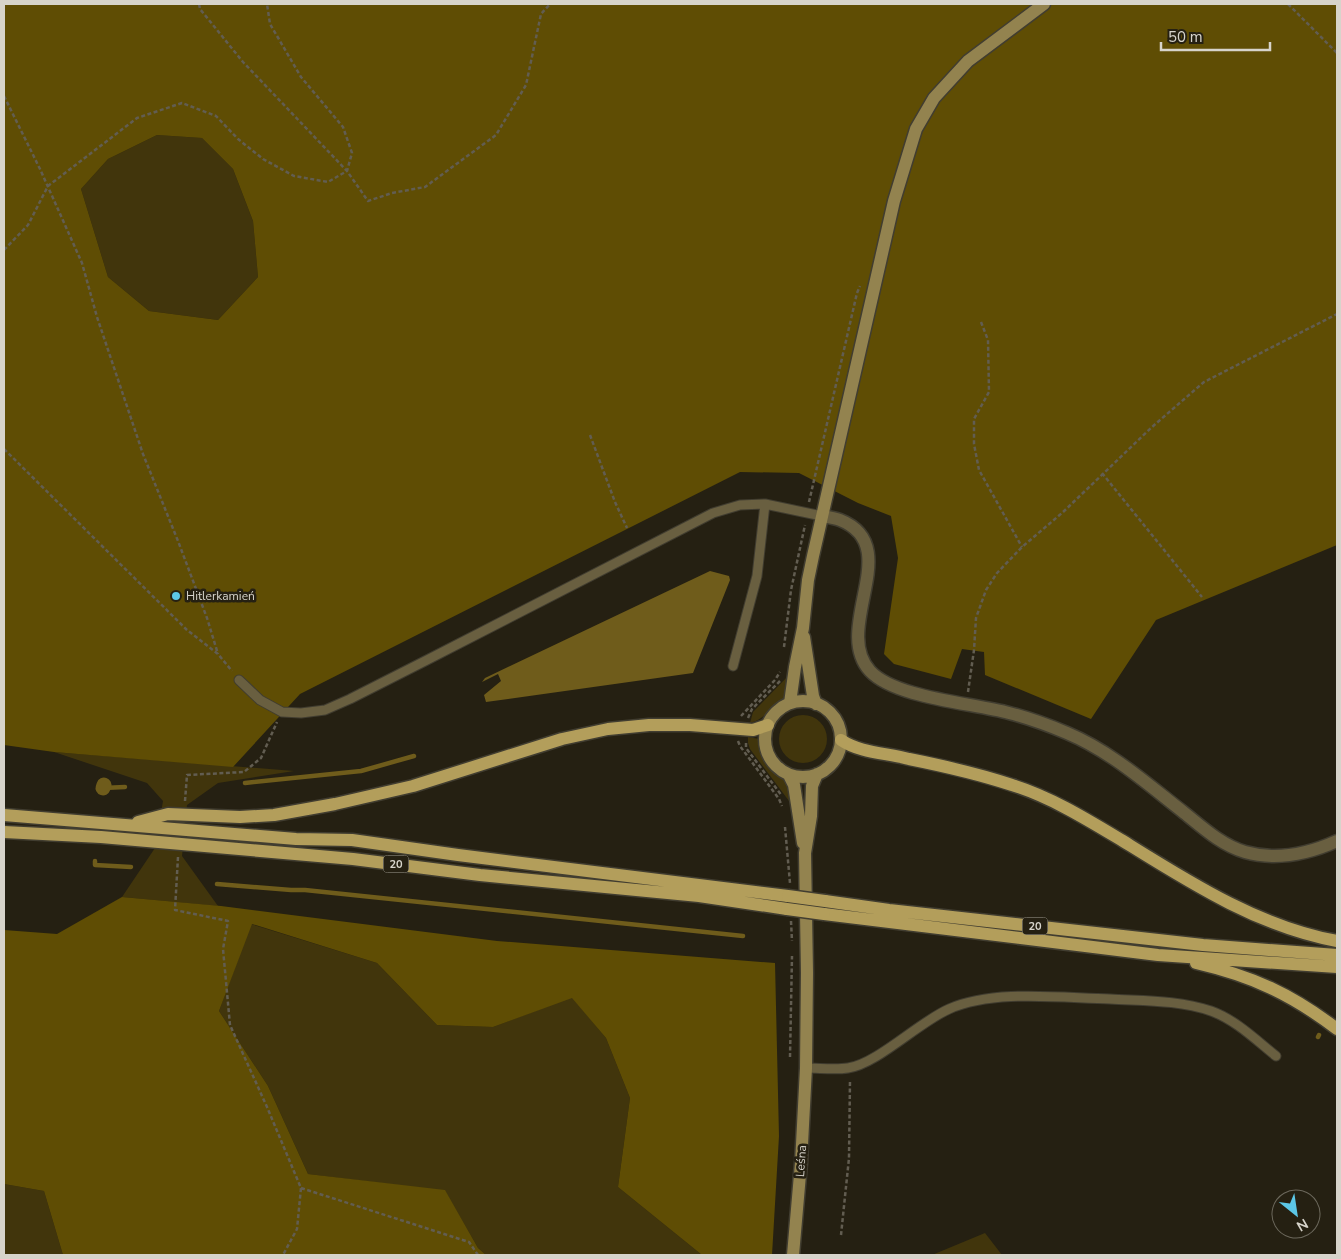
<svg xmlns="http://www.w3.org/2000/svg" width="1341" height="1259" viewBox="0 0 1341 1259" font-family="'Nunito Sans',sans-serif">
<rect width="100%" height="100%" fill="#252012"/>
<path fill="#41350c" d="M 157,135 L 202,138 L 233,169 L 253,221 L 258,277 L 218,320 L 149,311 L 108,277 L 81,189 L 108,159 Z
M 790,674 L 784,699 C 771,707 764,720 750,723 L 753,712 Z
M779 739a24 24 0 1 1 48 0a24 24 0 1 1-48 0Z
M 748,737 L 759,739 L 762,755 L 766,763 L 784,780 L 789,789 L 792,805 L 750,749 L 748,743 Z
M 54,752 L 294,771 L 218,783 L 187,805 L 182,856 L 218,906 L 122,897 L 155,848 L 163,801 L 147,783 Z
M 251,924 L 377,963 L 437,1025 L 493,1027 L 572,997 L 606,1038 L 630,1098 L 618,1187 L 702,1255 L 486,1255 L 478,1248 L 445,1191 L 308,1174 L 268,1086 L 219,1011 Z
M 4,1184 L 44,1191 L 63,1255 L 4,1255 Z
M 985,1233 L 1002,1255 L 932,1255 Z"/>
<path fill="#5f4d04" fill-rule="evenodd" d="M 4,4 L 1337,4 L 1337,545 L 1156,620 L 1091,719 L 985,675 L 984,652 L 962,649 L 951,679 L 894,664 L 884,654 L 898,558 L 891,516 L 858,503 L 799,473 L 740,472 L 300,694 L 233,767 L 54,752 L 4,745 ZM 157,135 L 202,138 L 233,169 L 253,221 L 258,277 L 218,320 L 149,311 L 108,277 L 81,189 L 108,159 Z
M 122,897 L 221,906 L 497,941 L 775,963 L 779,1136 L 772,1255 L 702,1255 L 618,1187 L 630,1098 L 606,1038 L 572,998 L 493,1027 L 437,1025 L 377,963 L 252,924 L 219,1011 L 268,1086 L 308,1174 L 445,1190 L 478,1248 L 486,1255 L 63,1255 L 44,1191 L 4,1184 L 4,930 L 57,934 Z"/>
<path fill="#6f5c1b" d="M 710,571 L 729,576 L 730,580 L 693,673 L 486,702 L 484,695 L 501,681 L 498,674 L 482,682 L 485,678 Z"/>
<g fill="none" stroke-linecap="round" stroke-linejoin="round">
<path stroke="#6f5c1b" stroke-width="4.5" d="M 245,783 L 361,771 L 414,756
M 103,790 L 103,788 L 125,787
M 95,861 L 95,865 L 131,867
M 217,884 L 291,890 L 305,890 L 743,936
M 1318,1037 L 1319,1035"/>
<path stroke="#6f5c1b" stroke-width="15" d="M 103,788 L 104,785"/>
<defs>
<path id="lane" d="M 733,666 L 757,576 L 765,504
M 239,680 L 260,700 L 282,712 L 301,713 L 325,710 L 350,699 L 425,661 L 713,513 L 740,505 L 765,504 L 822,516
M 806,1068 C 820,1068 835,1070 848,1068 C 877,1064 919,1022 949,1009 C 994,989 1062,998 1110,999 C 1144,1001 1179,1000 1211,1011 C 1236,1020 1256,1040 1276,1056"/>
<path id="street" d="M 822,516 C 828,517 835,518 840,520 C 906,546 831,628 870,671 C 895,698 972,703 1009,713 C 1029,718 1048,725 1067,733 C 1110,751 1145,782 1182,811 C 1202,827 1221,845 1245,852 C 1277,861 1308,854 1337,841"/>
<path id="secondary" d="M 804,637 L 813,696 L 816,704
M765 739a38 38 0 1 1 76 0a38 38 0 1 1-76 0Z
M 790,703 L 795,667 L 803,628 L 808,580 L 813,556 L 894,201 L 916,129 L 934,98 L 968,61 L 1044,4
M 789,775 L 794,785 L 803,843
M 793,1255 L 801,1163 L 806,1068 L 807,973 L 805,853 L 811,816 L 812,786 L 817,774"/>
<path id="primary" d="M 841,740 C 860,753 887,753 909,759 C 944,766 979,774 1012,785 C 1051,797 1088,820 1123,841 C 1189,882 1259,927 1337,941
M 4,815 L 296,839 L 352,840 L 458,855 L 788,896
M 138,822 L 168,814 L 240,817 L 274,815 L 335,804 L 413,786 L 562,739 L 608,729 L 649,725 L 690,725 L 753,730 L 768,725
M 4,832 L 101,837 L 353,859 L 480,875 L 699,896 L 787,909
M 825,901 L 889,910 L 1203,945 L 1337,955
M 824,914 L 1158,955 L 1337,967
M 1196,963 C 1252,976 1291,994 1337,1029"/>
</defs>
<use href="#lane" stroke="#413d30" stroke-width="11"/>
<use href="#street" stroke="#413d30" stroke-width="15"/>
<use href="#secondary" stroke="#413d30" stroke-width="15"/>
<use href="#primary" stroke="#413d30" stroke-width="15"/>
<path stroke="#625d51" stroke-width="2.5" stroke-dasharray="4 2.5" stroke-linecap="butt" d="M 199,4 L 200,9 L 243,62 L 347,171 L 368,201 L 392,193 L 425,187 L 496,135 L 526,85 L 541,14 L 550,4
M 1288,4 L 1337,53
M 4,96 L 40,169 L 82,263 L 97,317 L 143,454 L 178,541 L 207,618 L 218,654
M 4,250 L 28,225 L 48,186 L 137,118 L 182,103 L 216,116 L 238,139 L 263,159 L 294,176 L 328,182 L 347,171 L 352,153 L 343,127 L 301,77 L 270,24 L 267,4
M 981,322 L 988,340 L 989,392 L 974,419 L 974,444 L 979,470 L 1022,547
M 590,435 L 615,502 L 627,528
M 4,449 L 187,630 L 218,654 L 232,671
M 1102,473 L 1202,597
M 809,502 L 857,293 L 860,286
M 784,647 L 791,590 L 805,525
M 968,692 L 974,650 L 976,618 L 986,590 L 997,573 L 1022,547 L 1062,513 L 1152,427 L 1204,382 L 1337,314
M 741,716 L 775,680 L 780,672
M 748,718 L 752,709 L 780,681
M 738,741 L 740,746 L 779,799 L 782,806
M 746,743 L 746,748 L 782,796
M 185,801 L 187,775 L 244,772 L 261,758 L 277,722
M 785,827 L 790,883
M 178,857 L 175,910 L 228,921 L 223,949 L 230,1025 L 267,1107 L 301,1188 L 297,1229 L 283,1255
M 791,921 L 792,941
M 790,1057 L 792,956
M 301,1188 L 469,1242 L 478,1255
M 841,1235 L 849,1158 L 850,1080"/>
<use href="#lane" stroke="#695f40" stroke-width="9"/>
<use href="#street" stroke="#695f40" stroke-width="12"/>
<use href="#secondary" stroke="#93834f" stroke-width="12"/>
<use href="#primary" stroke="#b39e5b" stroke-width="12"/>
<defs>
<path id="primary-bridge" d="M 788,896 L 825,901
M 787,909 L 824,914"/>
</defs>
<use href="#primary-bridge" stroke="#413d30" stroke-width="15" stroke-linecap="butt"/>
<use href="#primary-bridge" stroke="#b39e5b" stroke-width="12"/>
</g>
<circle fill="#5cc7e7" stroke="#252012" stroke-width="2" cx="176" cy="596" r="5"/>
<g text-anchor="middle" stroke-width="5" stroke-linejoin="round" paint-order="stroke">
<g fill="#252012" stroke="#a29e94" stroke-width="1">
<rect x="383.5" y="855.5" width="25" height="17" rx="4"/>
<rect x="1022.5" y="917.5" width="25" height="17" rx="4"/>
</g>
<g font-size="11" font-weight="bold" fill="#d7d4cb">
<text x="396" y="868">20</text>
<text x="1035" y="930">20</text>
</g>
<g font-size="12" fill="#d7d4cb" stroke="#252012" text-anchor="start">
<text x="186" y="600">Hitlerkamień</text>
</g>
<g font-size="12" fill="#d7d4cb" stroke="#252012">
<text transform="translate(801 1161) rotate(-86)" y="4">Leśna</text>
</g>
</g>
<rect width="1341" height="1259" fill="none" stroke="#d7d4cb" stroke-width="10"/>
<g transform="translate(1296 1214) rotate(150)"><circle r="24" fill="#252012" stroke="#6c685c"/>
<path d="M0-4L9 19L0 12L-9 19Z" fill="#5cc7e7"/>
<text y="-8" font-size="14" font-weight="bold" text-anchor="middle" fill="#d7d4cb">N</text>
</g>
<path d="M1161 42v8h109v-8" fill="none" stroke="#d7d4cb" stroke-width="2.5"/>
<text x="1168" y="42" font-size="15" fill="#d7d4cb" stroke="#252012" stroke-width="4" paint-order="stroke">50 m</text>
</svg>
